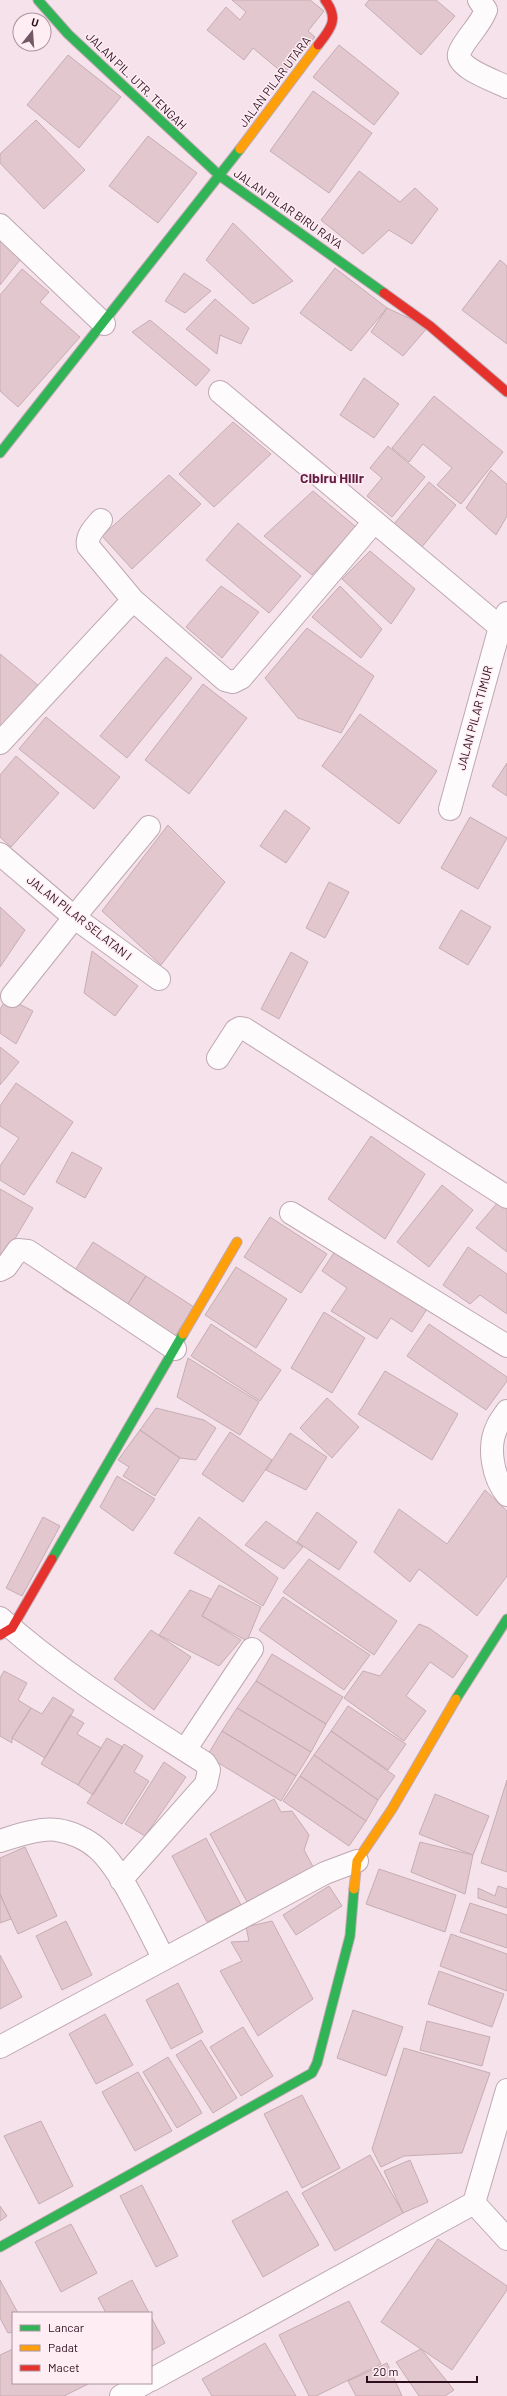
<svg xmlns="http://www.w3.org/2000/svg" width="507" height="2396" viewBox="0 0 507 2396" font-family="Barlow,sans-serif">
<rect width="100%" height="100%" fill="#f5e2ea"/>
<path fill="#e2c8ce" stroke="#c6adb3" d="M 232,0 L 310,0 L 324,11 L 308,31 L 315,37 L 284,74 L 253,48 L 244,60 L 207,30 L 226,7 L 240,20 L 246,12 Z
M 369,0 L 436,0 L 455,16 L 421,55 L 365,5 Z
M 339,45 L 399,93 L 374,125 L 313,77 Z
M 68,55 L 121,97 L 79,148 L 27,105 Z
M 313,91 L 372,133 L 329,193 L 270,151 Z
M 36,120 L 85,170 L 44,209 L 0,163 L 0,154 Z
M 148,136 L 197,173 L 158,223 L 109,186 Z
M 359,171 L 400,202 L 415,188 L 438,209 L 412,244 L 389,230 L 363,254 L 321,220 Z
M 233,223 L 293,281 L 253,304 L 206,260 Z
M 0,236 L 23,256 L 0,285 Z
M 500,260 L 507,266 L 507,344 L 462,310 Z
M 335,268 L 387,308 L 351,351 L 300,313 Z
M 22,269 L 49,292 L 40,302 L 80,337 L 18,407 L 0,391 L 0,295 Z
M 184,273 L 211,291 L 185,313 L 165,301 Z
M 215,299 L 249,328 L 241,344 L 220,335 L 217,354 L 186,329 Z
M 387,308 L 428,327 L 403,356 L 371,332 Z
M 150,320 L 210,370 L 196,386 L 132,332 Z
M 364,378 L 399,404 L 374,438 L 340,415 Z
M 434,396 L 503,452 L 461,504 L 437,485 L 452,468 L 423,444 L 409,462 L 392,448 Z
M 233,422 L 271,454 L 214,507 L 179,474 Z
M 388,446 L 425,477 L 392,517 L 367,496 L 382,478 L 370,468 Z
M 491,470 L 507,484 L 507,516 L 496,535 L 466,508 Z
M 169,475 L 201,504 L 132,569 L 102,536 Z
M 429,482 L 456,505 L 422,547 L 394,524 Z
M 313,491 L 356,527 L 312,575 L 264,536 Z
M 238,523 L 301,576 L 269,613 L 206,560 Z
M 370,551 L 415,589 L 391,624 L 342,579 Z
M 221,586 L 259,612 L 222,658 L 186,627 Z
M 340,586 L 382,629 L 361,658 L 312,617 Z
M 307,628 L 374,676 L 341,733 L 298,718 L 265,678 Z
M 0,654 L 39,686 L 0,733 Z
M 166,657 L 192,678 L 127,758 L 100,736 Z
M 203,684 L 247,718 L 189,794 L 145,760 Z
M 360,714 L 437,771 L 399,824 L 322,766 Z
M 46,717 L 120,777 L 94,809 L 19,749 Z
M 16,756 L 59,793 L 11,847 L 0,837 L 0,775 Z
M 507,763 L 507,796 L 492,786 Z
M 285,810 L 310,828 L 286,863 L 260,846 Z
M 470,817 L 507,838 L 478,889 L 441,868 Z
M 168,825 L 225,882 L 161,965 L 102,911 Z
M 329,882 L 349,892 L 325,938 L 306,928 Z
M 0,907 L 25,930 L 0,967 Z
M 461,910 L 491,927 L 468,965 L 439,948 Z
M 92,951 L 138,986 L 115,1016 L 84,993 Z
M 291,952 L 308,962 L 279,1019 L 261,1009 Z
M 7,998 L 33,1011 L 16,1044 L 0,1033 L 0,1009 Z
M 0,1047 L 19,1062 L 0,1085 Z
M 16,1083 L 73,1122 L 24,1195 L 0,1180 L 0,1166 L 19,1138 L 0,1126 L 0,1106 Z
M 371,1136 L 425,1174 L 385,1239 L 328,1199 Z
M 72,1152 L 102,1168 L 85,1198 L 56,1182 Z
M 442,1185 L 473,1210 L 429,1267 L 397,1242 Z
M 0,1189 L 33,1208 L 2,1261 L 0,1260 Z
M 499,1201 L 507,1206 L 507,1252 L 476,1228 Z
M 270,1217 L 327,1254 L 301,1293 L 244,1257 Z
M 93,1242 L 146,1276 L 116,1322 L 63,1289 Z
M 339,1245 L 429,1306 L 412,1332 L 391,1318 L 377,1339 L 331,1311 L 347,1288 L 322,1271 Z
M 468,1247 L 507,1274 L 507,1314 L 480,1295 L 470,1304 L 443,1285 Z
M 236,1267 L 287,1299 L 256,1348 L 205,1315 Z
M 146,1276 L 194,1307 L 164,1353 L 116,1322 Z
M 324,1312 L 365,1338 L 332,1393 L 291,1368 Z
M 211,1324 L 281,1370 L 260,1401 L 191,1356 Z
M 429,1324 L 507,1377 L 507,1381 L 486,1410 L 407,1356 Z
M 188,1358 L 259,1402 L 240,1435 L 177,1397 Z
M 385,1371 L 458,1414 L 432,1460 L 358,1414 Z
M 327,1398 L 359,1427 L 332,1458 L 300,1428 Z
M 156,1408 L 204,1420 L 216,1428 L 196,1460 L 180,1458 L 140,1430 Z
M 140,1430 L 180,1458 L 155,1496 L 123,1476 L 129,1467 L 118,1460 Z
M 230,1432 L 272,1460 L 243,1502 L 202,1474 Z
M 290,1433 L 327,1457 L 306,1490 L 266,1470 Z
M 117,1476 L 155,1499 L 133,1531 L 100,1507 Z
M 485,1490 L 507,1511 L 507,1576 L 477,1616 L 419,1569 L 410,1582 L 374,1552 L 399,1509 L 447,1544 Z
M 317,1512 L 357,1542 L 339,1570 L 297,1542 Z
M 43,1517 L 60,1526 L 22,1596 L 6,1588 Z
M 199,1517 L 278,1578 L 263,1606 L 174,1553 Z
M 266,1521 L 303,1547 L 284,1569 L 245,1545 Z
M 309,1559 L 397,1621 L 374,1655 L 283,1592 Z
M 219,1585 L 261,1607 L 247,1641 L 202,1616 Z
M 190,1590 L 211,1599 L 202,1616 L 241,1640 L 219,1666 L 159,1635 Z
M 283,1597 L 370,1655 L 344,1690 L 259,1630 Z
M 419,1624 L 429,1628 L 468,1656 L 453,1678 L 430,1662 L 406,1696 L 426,1711 L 404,1741 L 344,1698 L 363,1671 L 380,1676 Z
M 151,1630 L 191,1657 L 154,1710 L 114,1679 Z
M 272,1654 L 343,1697 L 326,1724 L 256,1681 Z
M 4,1671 L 27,1683 L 18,1700 L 31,1708 L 12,1738 L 12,1743 L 0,1736 L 0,1678 Z
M 256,1681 L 326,1724 L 311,1752 L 237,1708 Z
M 53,1697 L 74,1710 L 45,1758 L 12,1738 L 31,1708 L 42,1714 Z
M 348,1706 L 406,1744 L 388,1770 L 331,1731 Z
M 237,1708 L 311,1752 L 296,1776 L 222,1731 Z
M 70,1715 L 84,1723 L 77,1734 L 101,1748 L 78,1785 L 41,1764 Z
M 222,1731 L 296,1776 L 281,1801 L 207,1756 Z
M 331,1731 L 395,1776 L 378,1800 L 314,1755 Z
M 107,1738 L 123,1747 L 93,1795 L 78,1785 Z
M 124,1744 L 143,1756 L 134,1772 L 149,1781 L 122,1824 L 87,1803 Z
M 314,1755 L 378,1800 L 366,1821 L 300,1776 Z
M 164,1762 L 186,1777 L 145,1836 L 125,1824 Z
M 300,1776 L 366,1821 L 349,1846 L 283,1801 Z
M 507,1780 L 507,1872 L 481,1863 Z
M 435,1794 L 489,1816 L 473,1855 L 419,1834 Z
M 274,1799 L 281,1812 L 292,1811 L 309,1835 L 304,1850 L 317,1874 L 251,1909 L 210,1834 Z
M 206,1838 L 241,1905 L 207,1922 L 172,1856 Z
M 420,1842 L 473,1855 L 465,1894 L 411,1872 Z
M 25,1847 L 57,1916 L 18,1934 L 0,1894 L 0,1858 Z
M 379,1869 L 456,1895 L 445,1932 L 366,1904 Z
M 329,1886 L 342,1906 L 296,1935 L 283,1915 Z
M 498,1886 L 507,1889 L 507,1908 L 478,1898 L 478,1888 L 495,1896 Z
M 0,1894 L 11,1919 L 0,1923 Z
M 470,1903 L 507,1915 L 507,1948 L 460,1932 Z
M 66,1921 L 92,1975 L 62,1990 L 36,1936 Z
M 272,1921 L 313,1999 L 258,2036 L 220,1971 L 242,1961 L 231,1942 L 249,1941 L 246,1927 Z
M 451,1934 L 507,1954 L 507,1991 L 440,1966 Z
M 0,1955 L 22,1997 L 0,2009 Z
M 439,1971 L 504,1994 L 492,2027 L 428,2004 Z
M 178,1983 L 203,2032 L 171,2049 L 146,2000 Z
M 353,2010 L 403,2027 L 386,2076 L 337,2058 Z
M 105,2014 L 133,2065 L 96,2084 L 69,2034 Z
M 427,2021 L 490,2037 L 482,2066 L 420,2050 Z
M 243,2027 L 273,2076 L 241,2096 L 210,2047 Z
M 201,2040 L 237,2098 L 213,2113 L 176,2055 Z
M 404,2048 L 490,2073 L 462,2153 L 404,2156 L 381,2167 L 372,2149 Z
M 168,2057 L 202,2113 L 177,2128 L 143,2072 Z
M 138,2072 L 172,2131 L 135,2151 L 102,2092 Z
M 302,2095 L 340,2168 L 302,2188 L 264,2114 Z
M 41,2121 L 73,2186 L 39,2204 L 4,2136 Z
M 370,2155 L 403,2213 L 335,2251 L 302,2193 Z
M 410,2160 L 428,2202 L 403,2213 L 384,2171 Z
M 142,2185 L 178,2256 L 156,2267 L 120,2196 Z
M 287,2191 L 319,2245 L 263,2277 L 232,2221 Z
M 0,2206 L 7,2216 L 0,2221 Z
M 71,2224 L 97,2273 L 61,2292 L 35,2242 Z
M 438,2239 L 507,2286 L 507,2290 L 452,2370 L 381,2322 Z
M 0,2280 L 18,2313 L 13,2313 L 13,2332 L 8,2333 L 0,2318 Z
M 132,2280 L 149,2313 L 106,2313 L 98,2298 Z
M 349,2301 L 381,2364 L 316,2396 L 309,2396 L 279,2335 Z
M 151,2317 L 165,2343 L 151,2351 Z
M 265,2343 L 296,2396 L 212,2396 L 202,2379 Z
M 13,2349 L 13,2383 L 90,2383 L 64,2396 L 0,2396 L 0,2355 Z
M 421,2349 L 454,2390 L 445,2396 L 419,2396 L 396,2362 Z
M 387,2363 L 402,2396 L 356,2396 L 348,2381 Z"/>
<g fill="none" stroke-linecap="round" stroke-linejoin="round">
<defs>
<path id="street" d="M 479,0 L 486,10 C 480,26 467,36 460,51 C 452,67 496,81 507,87
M 0,225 L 104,324
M 220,392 L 500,627 L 507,613
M 101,520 C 94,528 86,536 88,546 L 133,600 L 225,680 L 233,682 L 241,678 L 374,522
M 0,743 L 133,600
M 450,809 L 500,627
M 0,854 L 75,918 L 159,979
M 12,996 L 85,904 L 149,827
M 218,1058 L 236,1030 L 240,1028 L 245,1029 L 507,1197
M 291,1213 L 507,1346
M 0,1270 L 6,1267 L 18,1250 L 28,1251 L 175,1349
M 507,1411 C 504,1416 499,1421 497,1427 C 487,1447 493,1478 507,1495
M 0,1618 C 62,1674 135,1718 205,1763 L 209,1770 L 206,1784 L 121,1880
M 185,1750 L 252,1649
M 0,1841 C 15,1836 42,1827 57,1830 C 71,1832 87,1839 98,1849 C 122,1870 148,1930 164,1959 L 0,2047
M 164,1959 L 325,1873 L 357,1861
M 507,2090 L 474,2203 L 507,2239
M 151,2380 L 474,2203
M 121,2396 L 145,2383"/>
<path id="fast" d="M 38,0 L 68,34 L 220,176 L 384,293
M 0,453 L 240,149
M 52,1559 L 183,1334
M 456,1699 L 507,1619
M 0,2247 L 312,2073 L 317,2063 L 350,1936 L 354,1889"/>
<path id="slow" d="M 240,149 L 318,45
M 183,1334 L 237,1242
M 354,1889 L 357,1861 L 392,1809 L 456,1699"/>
<path id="jam" d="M 318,45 C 330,30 340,19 325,0
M 384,293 L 430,326 L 507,392
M 0,1635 L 12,1628 L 52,1559"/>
</defs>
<use href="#street" stroke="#bfa8b3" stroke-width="24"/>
<use href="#fast" stroke="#bfa8b3" stroke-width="11"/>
<use href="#slow" stroke="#bfa8b3" stroke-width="11"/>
<use href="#jam" stroke="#bfa8b3" stroke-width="11"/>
<use href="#street" stroke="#fefbfc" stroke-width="22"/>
<use href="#fast" stroke="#30b455" stroke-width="9"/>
<use href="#slow" stroke="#ff9f0a" stroke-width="9"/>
<use href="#jam" stroke="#e5322d" stroke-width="9"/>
</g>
<g text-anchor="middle" stroke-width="3" stroke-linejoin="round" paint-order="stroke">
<g font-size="12" fill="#2c0e1d" stroke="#ffedf4">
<text transform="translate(136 81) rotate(44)" y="4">JALAN PIL. UTR. TENGAH</text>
<text transform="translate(275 82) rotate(-53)" y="4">JALAN PILAR UTARA</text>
<text transform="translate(288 209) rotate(35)" y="4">JALAN PILAR BIRU RAYA</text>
<text transform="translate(475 718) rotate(-75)" y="4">JALAN PILAR TIMUR</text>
<text transform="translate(79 918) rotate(38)" y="4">JALAN PILAR SELATAN I</text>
</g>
<g font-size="14" font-weight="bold" fill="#631d42" stroke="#ffedf4">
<text x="332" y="483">Cibiru Hilir</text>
</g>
</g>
<rect x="12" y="2312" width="140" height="72" fill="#ffedf4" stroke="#ab949e"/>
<rect x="20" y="2325" width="20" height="6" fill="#30b455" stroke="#ab949e"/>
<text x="48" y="2332" font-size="12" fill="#2c0e1d">Lancar</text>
<rect x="20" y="2345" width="20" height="6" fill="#ff9f0a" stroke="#ab949e"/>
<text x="48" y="2352" font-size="12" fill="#2c0e1d">Padat</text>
<rect x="20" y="2365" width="20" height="6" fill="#e5322d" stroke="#ab949e"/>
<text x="48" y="2372" font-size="12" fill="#2c0e1d">Macet</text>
<g transform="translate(32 32) rotate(17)"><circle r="19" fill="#ffedf4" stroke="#ab949e"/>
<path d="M0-3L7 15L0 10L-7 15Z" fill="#725865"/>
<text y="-6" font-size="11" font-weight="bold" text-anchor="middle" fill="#2c0e1d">U</text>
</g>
<path d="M367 2376v6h110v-6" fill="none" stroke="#2c0e1d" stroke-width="2"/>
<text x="373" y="2376" font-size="12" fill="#2c0e1d" stroke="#ffedf4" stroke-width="3" paint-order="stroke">20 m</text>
</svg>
